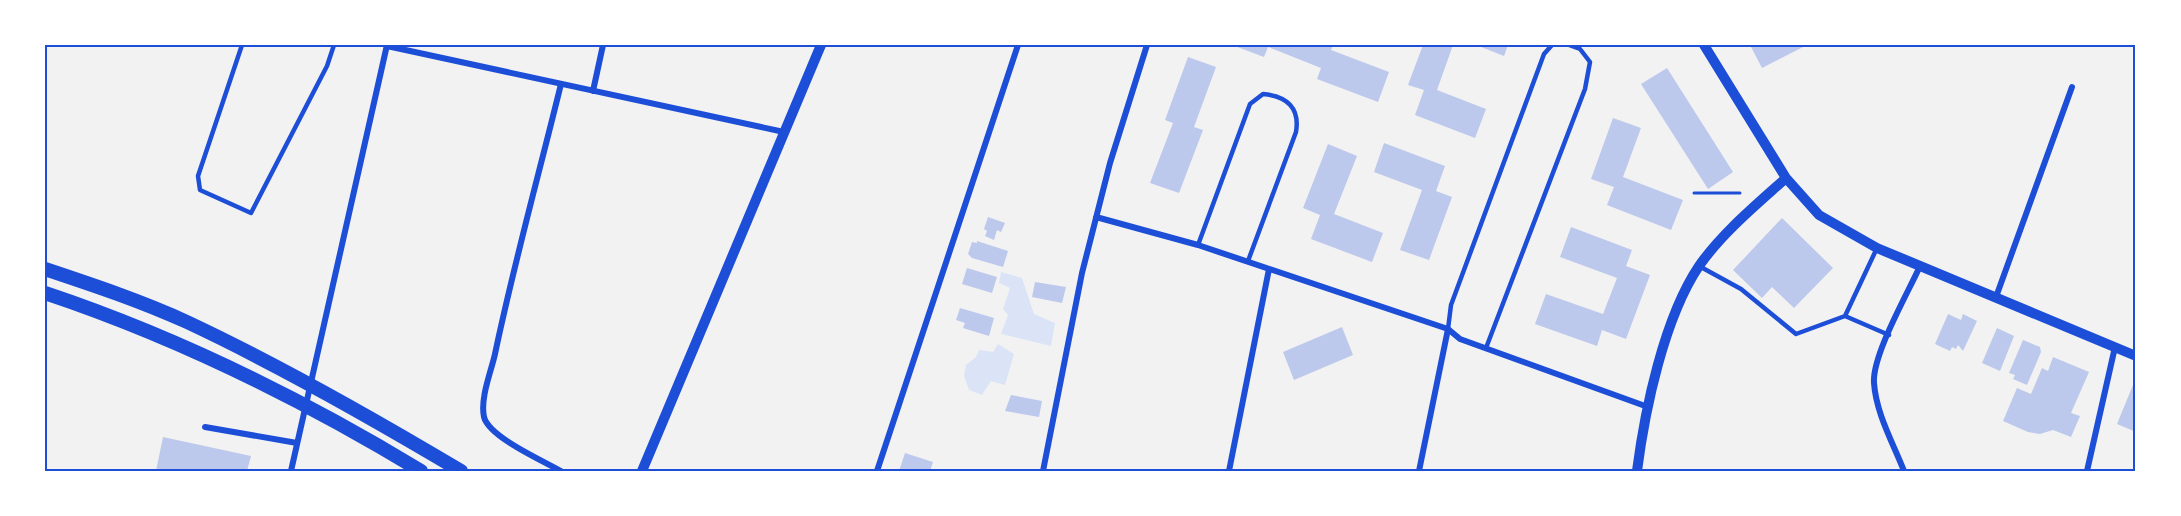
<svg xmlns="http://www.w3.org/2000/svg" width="2181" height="516" viewBox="0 0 2181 516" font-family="Jost,sans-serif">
<rect width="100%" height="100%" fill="#f2f2f2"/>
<path fill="#dbe4f7" d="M 1001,272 L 1022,278 L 1034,314 L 1055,323 L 1051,346 L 1001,334 L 1008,315 L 1003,309 L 1010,288 L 999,283 Z
M 998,344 L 1014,354 L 1005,385 L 991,381 L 982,395 L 969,390 L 964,376 L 966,365 L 976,357 L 979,350 L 993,352 Z"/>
<path fill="#bdc9ec" d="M 1232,45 L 1333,45 L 1331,50 L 1389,72 L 1378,102 L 1317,79 L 1321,68 L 1268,47 L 1264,57 Z
M 1423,45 L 1453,45 L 1437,90 L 1486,109 L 1475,138 L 1415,115 L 1424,90 L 1408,85 Z
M 1476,45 L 1508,45 L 1504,56 Z
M 1750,45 L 1807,45 L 1762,68 Z
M 1188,57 L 1216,67 L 1194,127 L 1203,130 L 1179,193 L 1150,183 L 1173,123 L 1165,120 Z
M 1667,68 L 1733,172 L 1708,189 L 1641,84 Z
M 1613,118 L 1641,128 L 1623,177 L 1683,200 L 1671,230 L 1607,205 L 1614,187 L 1591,179 Z
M 1384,143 L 1445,166 L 1436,191 L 1452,197 L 1429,260 L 1400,250 L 1422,190 L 1374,172 Z
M 1328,144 L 1357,156 L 1334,214 L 1383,233 L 1372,262 L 1311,239 L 1320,215 L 1303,208 Z
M 988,217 L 1005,223 L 1001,232 L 997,230 L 994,240 L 985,236 L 987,231 L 984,229 Z
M 1782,218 L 1833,268 L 1794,308 L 1772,287 L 1762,298 L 1733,270 Z
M 1571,227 L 1632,250 L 1626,266 L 1650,275 L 1626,339 L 1602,330 L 1597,346 L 1535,324 L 1546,294 L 1603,314 L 1617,278 L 1560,257 Z
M 977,241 L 1008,251 L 1003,267 L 972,258 L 968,254 L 972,242 L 977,243 Z
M 967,268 L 997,277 L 992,293 L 962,284 Z
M 1035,282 L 1066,287 L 1062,303 L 1032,297 Z
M 960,308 L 994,318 L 989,336 L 963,328 L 965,323 L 956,320 Z
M 1948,314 L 1961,320 L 1963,314 L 1977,321 L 1963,351 L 1958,345 L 1956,349 L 1952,347 L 1950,351 L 1935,344 Z
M 1342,327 L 1353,355 L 1294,380 L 1283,352 Z
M 1997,328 L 2014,336 L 2000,371 L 1982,363 Z
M 2023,340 L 2040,347 L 2041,352 L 2027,385 L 2013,379 L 2015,375 L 2009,373 Z
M 2053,357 L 2089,372 L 2071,413 L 2080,416 L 2071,437 L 2053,430 L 2040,434 L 2028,432 L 2003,421 L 2017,388 L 2031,394 L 2042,368 L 2048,371 Z
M 2133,385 L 2136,386 L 2136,432 L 2117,424 Z
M 1011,395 L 1042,401 L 1039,417 L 1005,411 Z
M 163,437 L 251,456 L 247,471 L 156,471 Z
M 905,453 L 933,462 L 930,471 L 899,471 Z"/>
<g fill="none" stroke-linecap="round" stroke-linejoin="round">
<path stroke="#1d4ed8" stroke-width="3" d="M 1694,193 L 1740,193"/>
<path stroke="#1d4ed8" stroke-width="4.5" d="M 242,45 L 198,176 L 200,190 L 251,213 L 327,66 L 334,45
M 1198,245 L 1250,104 L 1263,94 C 1287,96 1300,108 1296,132 L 1248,261
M 1699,266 L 1741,289 L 1796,334 L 1845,316 L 1889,335
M 1845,316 L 1877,248
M 1448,329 L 1451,305 L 1544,54 L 1552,45
M 1486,348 L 1585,89 L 1590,62 L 1580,49 L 1569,45"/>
<path stroke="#1d4ed8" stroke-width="6" d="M 387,46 L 784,132
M 593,91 L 603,45
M 1096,217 L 1198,245 L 1448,329 L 1460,339 L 1648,407
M 1996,297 L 2072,87
M 205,427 L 297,443
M 291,471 L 387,45
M 561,471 C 543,461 489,437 484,417 C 480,398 491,372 495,354 C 514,263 539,174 561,84
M 877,471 L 1018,45
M 1043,471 L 1082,273 L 1110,163 L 1147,45
M 1229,471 L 1269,269
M 1419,471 L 1448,329
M 1904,471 C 1893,443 1876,413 1874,383 C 1872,355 1908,293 1920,266
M 2087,471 L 2115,347"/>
<path stroke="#1d4ed8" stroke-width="10" d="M 1704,45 L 1786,178 L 1819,215 L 1877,248 L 2136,356
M 642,471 L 821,45
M 1637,471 C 1645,409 1664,318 1699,266 C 1722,233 1756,205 1786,178"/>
<path stroke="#1d4ed8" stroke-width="14" d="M 45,269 C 93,285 141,301 187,322 C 281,366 372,418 461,471
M 45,293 C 177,337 302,399 421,471"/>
</g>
<rect width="2181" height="516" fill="none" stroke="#ffffff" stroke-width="93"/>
<rect x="46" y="46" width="2088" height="424" fill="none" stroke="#1d4ed8" stroke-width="2"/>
</svg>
